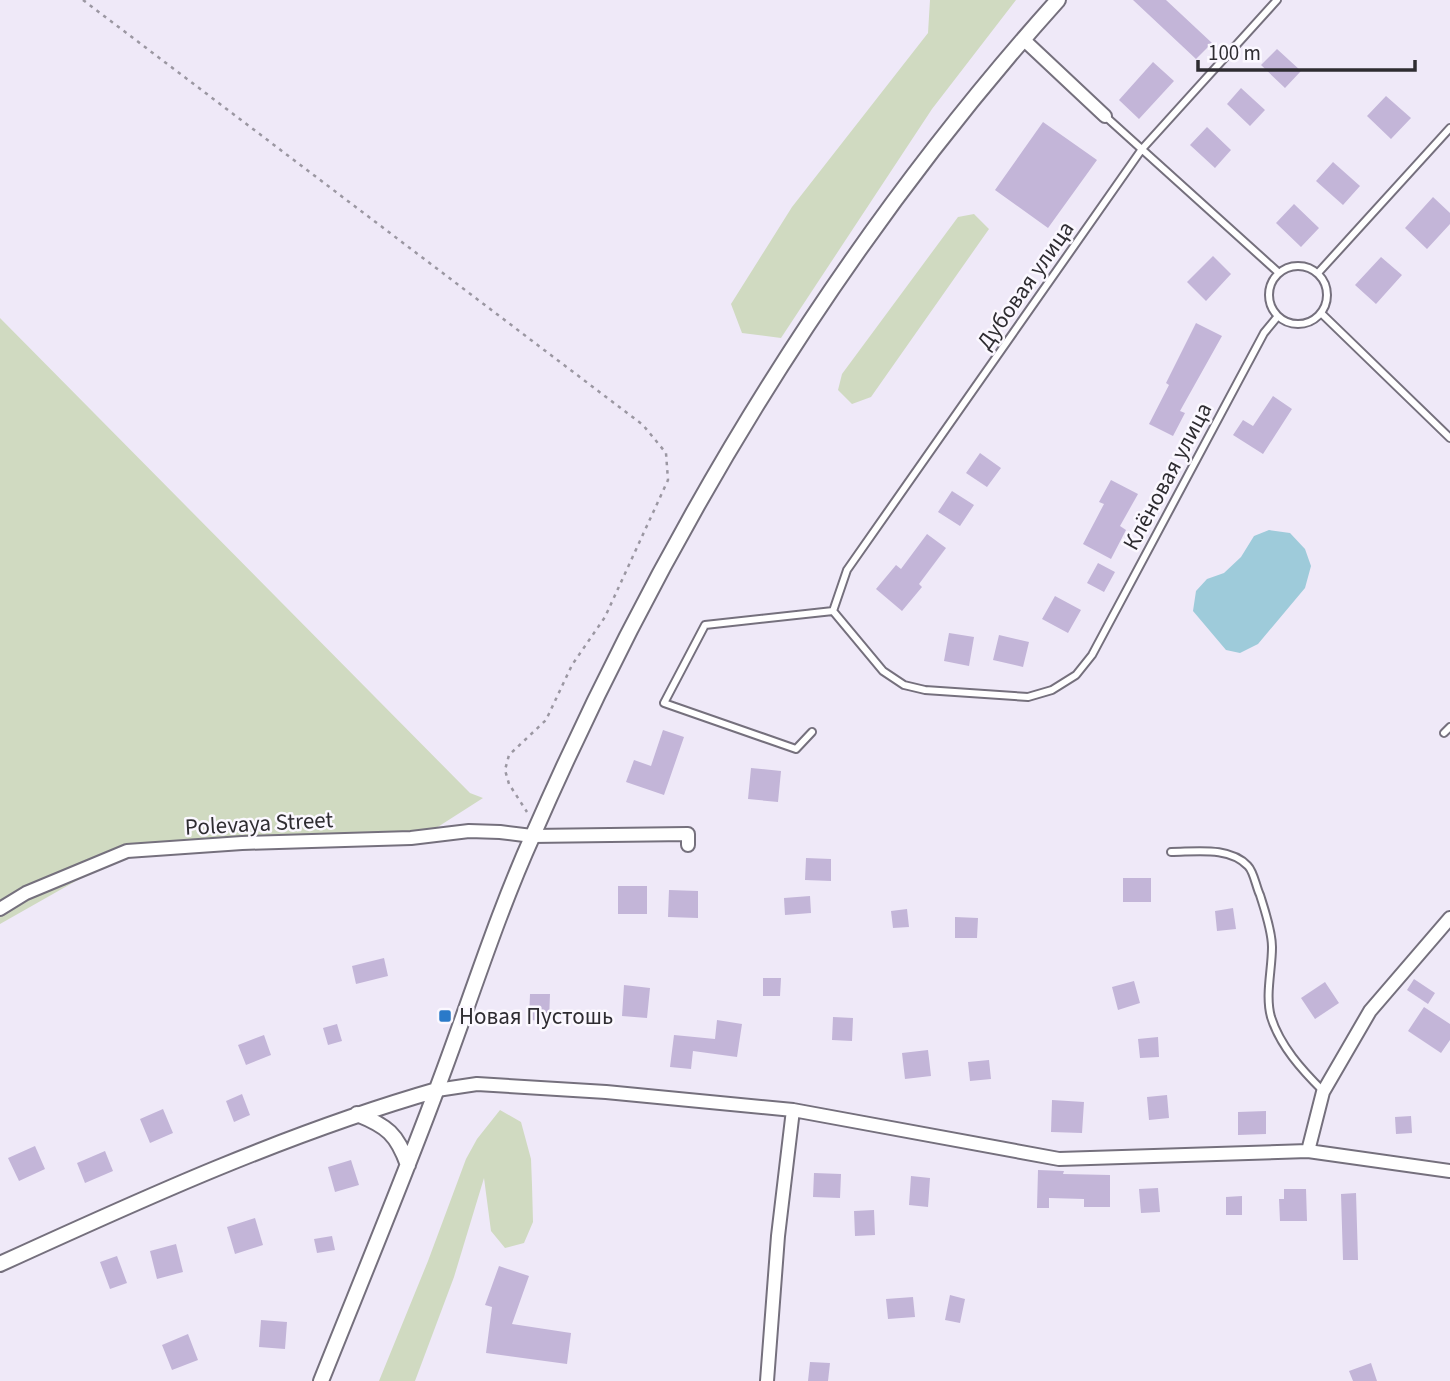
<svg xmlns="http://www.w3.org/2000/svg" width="1450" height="1381" viewBox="0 0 1450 1381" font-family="'Source Sans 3',sans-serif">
<rect width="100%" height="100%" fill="#efe9f8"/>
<path fill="#d0dac1" d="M 930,0 L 1016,0 L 932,109 L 781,338 L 742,333 L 731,304 L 792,207 L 928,33 Z
M 974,214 L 989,229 L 871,397 L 852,404 L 838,390 L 842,374 L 958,217 Z
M 0,318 L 470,793 L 483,798 L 433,830 L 280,849 L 120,856 L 0,924 Z
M 500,1110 L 521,1122 L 531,1159 L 532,1185 L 533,1222 L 524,1243 L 505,1248 L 491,1231 L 484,1178 L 454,1277 L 415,1381 L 379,1381 L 428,1261 L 466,1159 L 477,1139 Z"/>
<path fill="#9ecbda" d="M 1269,530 L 1290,533 L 1305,549 L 1311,566 L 1305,588 L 1258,644 L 1240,653 L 1226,650 L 1193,611 L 1196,591 L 1207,579 L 1224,573 L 1241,557 L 1254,536 Z"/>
<path fill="#c3b5d8" d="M 1133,0 L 1166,0 L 1212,43 L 1196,59 Z
M 1277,49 L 1301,71 L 1285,88 L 1261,65 Z
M 1153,62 L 1174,81 L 1139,119 L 1119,100 Z
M 1241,88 L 1265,110 L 1250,126 L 1227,104 Z
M 1386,96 L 1411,118 L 1391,139 L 1367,116 Z
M 1043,122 L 1097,160 L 1048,228 L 995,190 Z
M 1207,127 L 1231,150 L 1215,168 L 1190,145 Z
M 1333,162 L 1360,186 L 1343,205 L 1316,181 Z
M 1433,197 L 1450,213 L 1450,224 L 1427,249 L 1405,228 Z
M 1294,204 L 1319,228 L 1301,247 L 1276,223 Z
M 1213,256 L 1231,274 L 1206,301 L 1187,282 Z
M 1381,257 L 1402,275 L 1376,304 L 1355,285 Z
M 1196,323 L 1222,336 L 1180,411 L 1185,413 L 1173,436 L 1149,424 L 1169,385 L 1166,383 Z
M 1273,396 L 1292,409 L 1263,454 L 1233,435 L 1243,420 L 1253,426 Z
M 980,453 L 1001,468 L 987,487 L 966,473 Z
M 1111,480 L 1138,494 L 1120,526 L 1126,530 L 1111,559 L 1083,544 L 1104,504 L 1099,502 Z
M 952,491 L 974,505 L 960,526 L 938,512 Z
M 927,534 L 946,548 L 919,584 L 922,587 L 902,611 L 876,589 L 896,565 L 901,569 Z
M 1098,563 L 1115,572 L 1104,592 L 1087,583 Z
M 1055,596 L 1081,610 L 1068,633 L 1042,619 Z
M 949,633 L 974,637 L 969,666 L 944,661 Z
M 999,635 L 1029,642 L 1023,667 L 993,660 Z
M 663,730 L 684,737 L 664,795 L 626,782 L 634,760 L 651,766 Z
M 751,768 L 781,771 L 778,802 L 748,799 Z
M 806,858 L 831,859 L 831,881 L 805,880 Z
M 1123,878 L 1151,878 L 1151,902 L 1123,902 Z
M 618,886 L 647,886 L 647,914 L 618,914 Z
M 669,890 L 698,891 L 698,918 L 668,917 Z
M 810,896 L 811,913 L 785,915 L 784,898 Z
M 1233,908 L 1236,929 L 1217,931 L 1215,911 Z
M 907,909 L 909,927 L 893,928 L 891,911 Z
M 955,917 L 978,918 L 977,938 L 955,938 Z
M 384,958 L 388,976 L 356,984 L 352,966 Z
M 763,978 L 781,978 L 780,996 L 763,996 Z
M 1414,979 L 1435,993 L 1428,1004 L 1407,990 Z
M 1134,981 L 1140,1003 L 1118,1010 L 1112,987 Z
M 1325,982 L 1339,1003 L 1315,1019 L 1301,998 Z
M 624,985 L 650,988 L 647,1018 L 622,1016 Z
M 530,994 L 550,994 L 549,1021 L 529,1020 Z
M 1424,1007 L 1450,1024 L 1450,1040 L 1441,1053 L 1408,1031 Z
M 833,1017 L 853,1018 L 852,1041 L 832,1040 Z
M 717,1020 L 742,1024 L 737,1057 L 693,1051 L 691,1069 L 670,1067 L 674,1035 L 715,1039 Z
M 337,1024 L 342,1041 L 328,1045 L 323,1028 Z
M 264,1035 L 271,1055 L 246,1065 L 238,1045 Z
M 1158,1037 L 1159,1057 L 1140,1058 L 1138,1039 Z
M 928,1050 L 931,1076 L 905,1079 L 902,1053 Z
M 989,1060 L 991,1079 L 970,1081 L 968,1062 Z
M 242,1094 L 250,1115 L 234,1122 L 226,1101 Z
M 1167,1095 L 1169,1118 L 1149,1120 L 1147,1097 Z
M 1052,1100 L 1084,1102 L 1082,1133 L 1051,1132 Z
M 163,1109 L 173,1133 L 150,1143 L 140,1119 Z
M 1266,1111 L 1266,1134 L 1238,1135 L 1238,1112 Z
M 1411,1116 L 1412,1133 L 1396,1134 L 1395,1117 Z
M 35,1146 L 45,1169 L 19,1181 L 8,1158 Z
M 105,1151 L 113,1171 L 85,1183 L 77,1163 Z
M 351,1160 L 359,1185 L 335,1192 L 328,1167 Z
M 1038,1170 L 1064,1171 L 1063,1174 L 1110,1175 L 1110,1207 L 1084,1207 L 1084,1199 L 1049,1198 L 1049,1208 L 1037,1208 Z
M 814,1173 L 841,1174 L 840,1198 L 813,1197 Z
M 911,1176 L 930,1178 L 928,1207 L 909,1205 Z
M 1158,1188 L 1160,1212 L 1141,1213 L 1139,1189 Z
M 1284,1189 L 1306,1189 L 1307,1221 L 1280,1221 L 1279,1199 L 1284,1199 Z
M 1356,1193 L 1358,1260 L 1343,1260 L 1341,1194 Z
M 1242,1196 L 1242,1215 L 1226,1215 L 1226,1197 Z
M 874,1210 L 875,1235 L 855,1236 L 854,1211 Z
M 255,1218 L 263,1245 L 235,1254 L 227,1227 Z
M 332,1236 L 335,1250 L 317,1253 L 314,1239 Z
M 176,1244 L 183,1272 L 157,1279 L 150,1251 Z
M 117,1256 L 127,1283 L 110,1289 L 100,1262 Z
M 499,1266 L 529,1276 L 512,1324 L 571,1333 L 567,1364 L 486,1353 L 492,1307 L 485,1305 Z
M 950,1295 L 965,1299 L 960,1323 L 945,1320 Z
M 913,1297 L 915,1317 L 888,1319 L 886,1299 Z
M 261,1320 L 287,1322 L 285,1349 L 259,1347 Z
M 188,1334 L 198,1360 L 172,1370 L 162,1345 Z
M 810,1362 L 830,1363 L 828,1381 L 808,1381 Z
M 1371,1363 L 1377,1381 L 1353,1381 L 1349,1371 Z"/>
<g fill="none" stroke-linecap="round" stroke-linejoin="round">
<defs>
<path id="service" d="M 1105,116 L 1279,273
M1269 295a29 29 0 1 1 58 0a29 29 0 1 1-58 0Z
M 1318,273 L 1450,128
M 1321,313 L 1450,438
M 833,611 L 847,570 L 1142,149 L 1277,0
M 812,732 L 796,749 L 664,703 L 705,625 L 833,611 L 883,671 L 904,685 L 925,690 L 1028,697 L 1052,690 L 1076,675 L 1092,655 L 1264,333 L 1278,316
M 1444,733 L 1450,727
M 1171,852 C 1195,852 1229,846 1248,866 C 1254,872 1256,887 1260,895 C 1265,911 1272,931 1272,947 C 1272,970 1265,995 1271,1017 C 1280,1046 1302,1070 1323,1091"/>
<path id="minor" d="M 1023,39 L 1105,116
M 0,909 L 26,893 L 127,851 L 242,843 L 411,838 L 469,831 L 500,832 L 532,836 L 688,834 L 688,845
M 437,1090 L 477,1084 L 606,1092 L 793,1110 L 1059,1159 L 1308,1151 L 1450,1171
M 1308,1151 L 1323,1092 L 1370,1011 L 1450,918
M 767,1381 L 778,1236 L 793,1110"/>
<path id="tertiary" d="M 357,1114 C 387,1126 397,1134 408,1165
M 0,1264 C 142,1199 287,1133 437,1090
M 321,1381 C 359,1286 399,1190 435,1094 C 468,1008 495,919 533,835 C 665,533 837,246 1058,0"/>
</defs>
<use href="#service" stroke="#75707d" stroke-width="10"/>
<use href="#minor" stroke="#75707d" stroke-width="16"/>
<use href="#tertiary" stroke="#75707d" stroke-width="18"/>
<path stroke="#9b97a2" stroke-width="2.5" stroke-dasharray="3.5 5" stroke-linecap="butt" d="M 83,0 L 643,425 L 666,453 L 668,480 L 605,617 L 572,665 L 546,720 L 509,755 L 505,770 L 509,784 L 527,812"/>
<use href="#service" stroke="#fff" stroke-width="6"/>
<use href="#minor" stroke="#fff" stroke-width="12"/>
<use href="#tertiary" stroke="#fff" stroke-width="14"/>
</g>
<rect fill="#2a7ac9" stroke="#fbf8ff" stroke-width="2.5" x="438" y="1009" width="14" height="14" rx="3.5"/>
<g text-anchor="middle" stroke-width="5" stroke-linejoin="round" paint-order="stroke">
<g font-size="23" fill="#2e2c31" stroke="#fbf8ff">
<text transform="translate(1025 285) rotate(-55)" y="8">Дубовая улица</text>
<text transform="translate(1167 476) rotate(-62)" y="8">Клёновая улица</text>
<text transform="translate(259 823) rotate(-3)" y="8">Polevaya Street</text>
</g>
<g font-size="23" fill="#2e2c31" stroke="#fbf8ff" text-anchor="start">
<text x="459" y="1024">Новая Пустошь</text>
</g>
</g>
<path d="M1198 60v10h217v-10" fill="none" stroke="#2e2c31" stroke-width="3.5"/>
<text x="1208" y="60" font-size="21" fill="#2e2c31" stroke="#fbf8ff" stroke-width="5" paint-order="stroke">100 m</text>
</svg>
